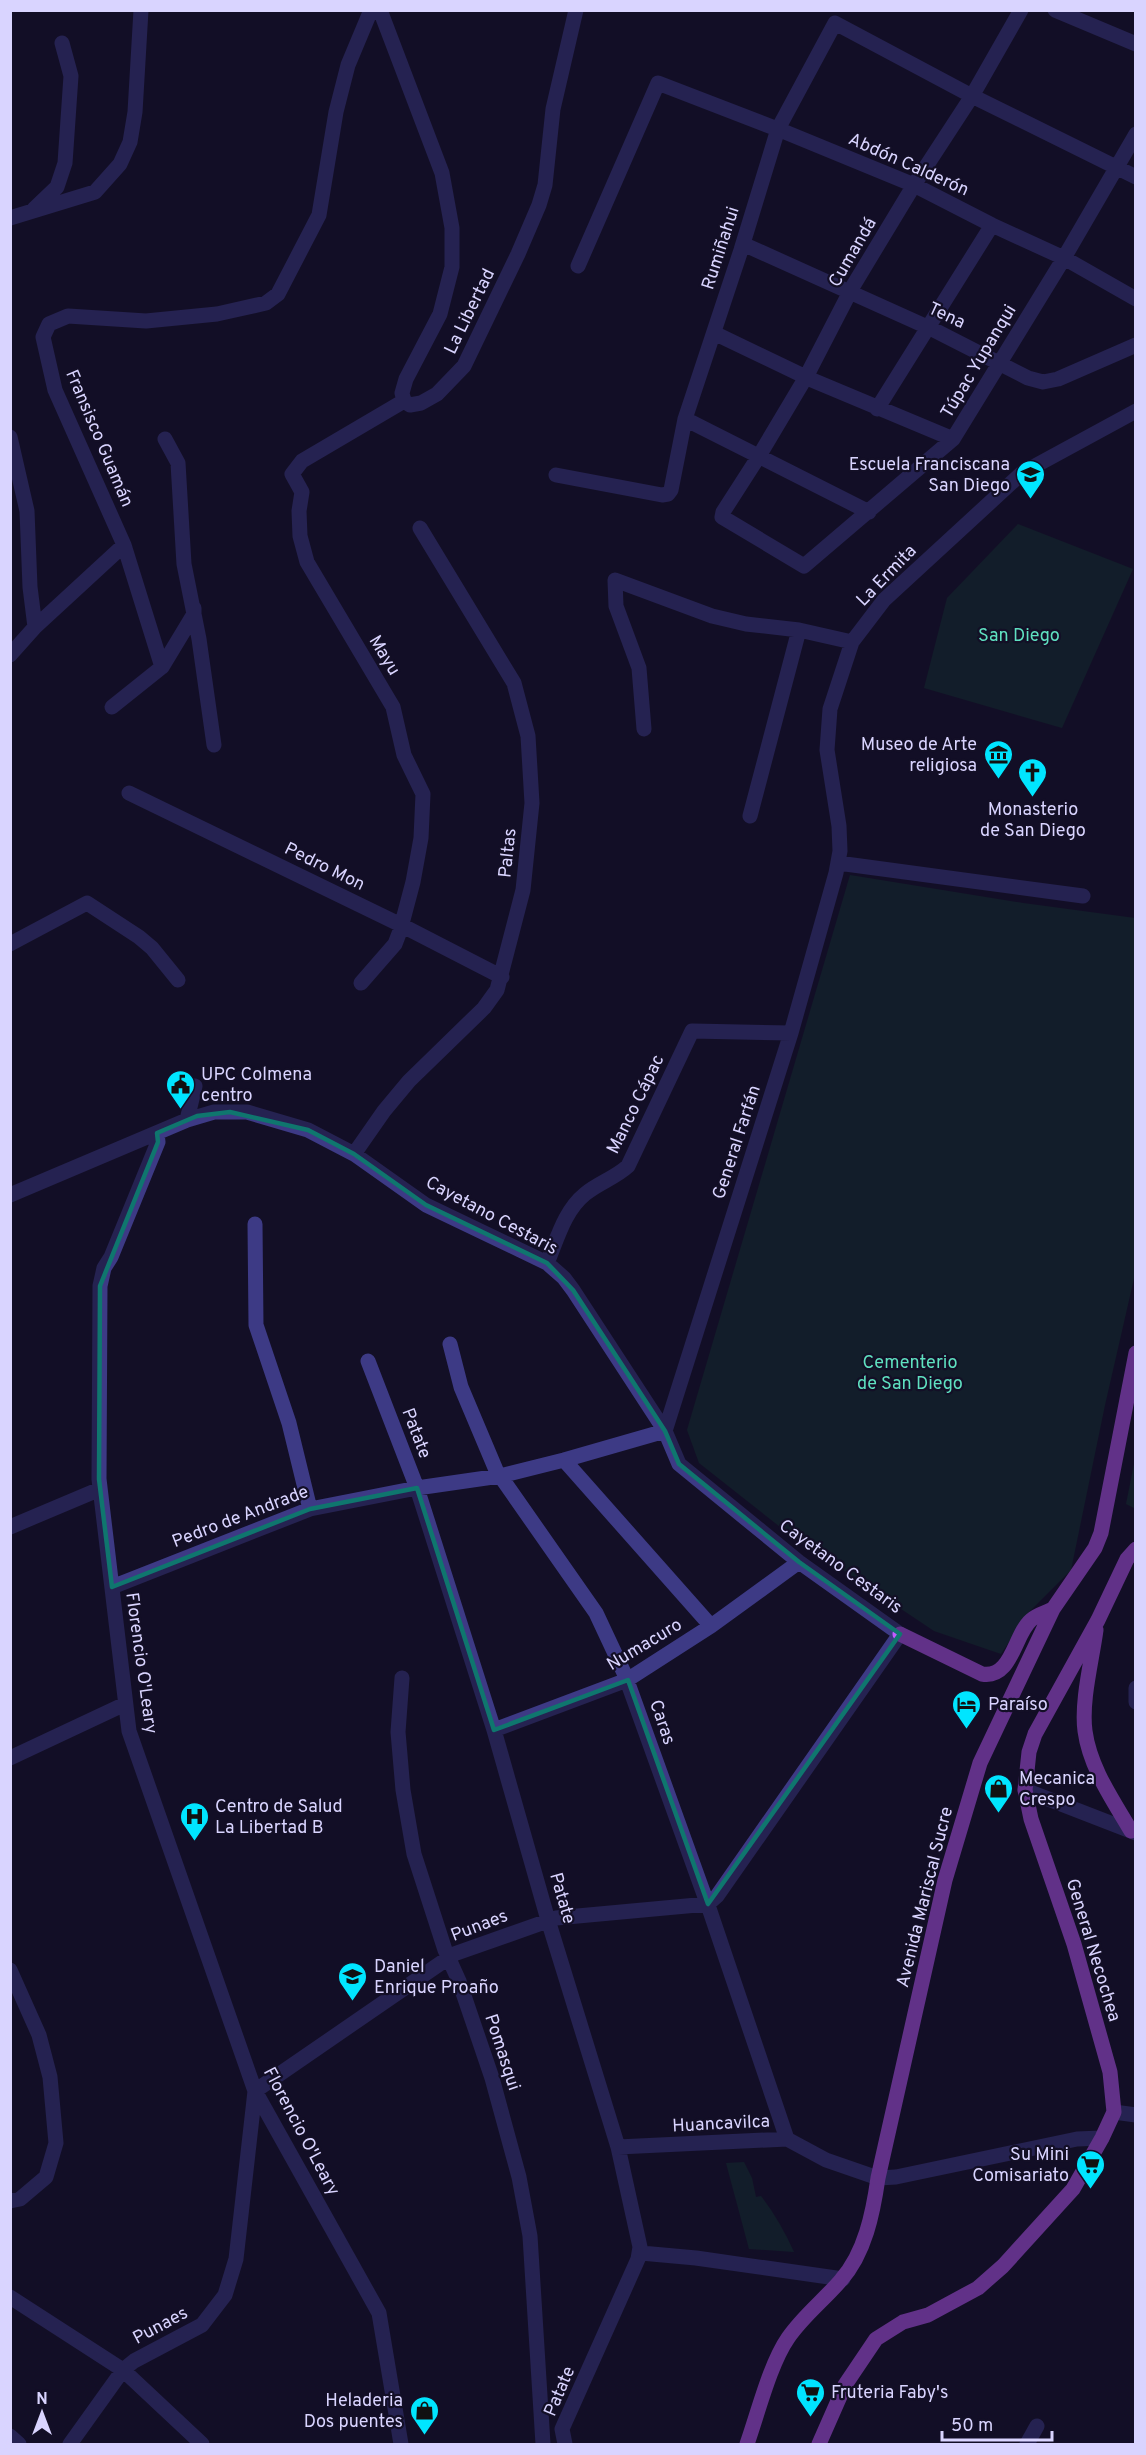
<svg xmlns="http://www.w3.org/2000/svg" width="1146" height="2455" viewBox="0 0 1146 2455" font-family="Overpass,sans-serif">
<rect width="100%" height="100%" fill="#130f26"/>
<path fill="#12302f" d="M 1018,524 L 1133,569 L 1062,728 L 924,688 L 947,598 Z
M 850,875 L 1023,903 L 1135,918 L 1135,1274 L 1105,1405 L 1071,1570 L 1028,1613 L 1001,1654 L 934,1631 L 789,1534 L 699,1463 L 687,1430 Z
M 1135,1459 L 1136,1506 L 1134,1508 L 1126,1504 Z
M 744,2162 L 752,2178 L 756,2197 L 761,2196 C 774,2213 785,2232 794,2252 L 749,2249 L 726,2163 Z"/>
<g fill="none" stroke-linecap="round" stroke-linejoin="round">
<path stroke="#3d3a85" stroke-width="15" d="M 380,10 L 442,173 L 452,228 L 452,267 L 440,314 L 406,379 L 402,393 L 404,401
M 1021,10 L 972,96 L 914,185 L 853,286 L 806,377 L 759,456 L 723,512 L 722,517 L 804,566 L 953,439 L 1061,263 L 1136,134
M 1055,10 L 1136,44
M 34,209 L 57,187 L 65,163 L 71,76 L 62,43
M 10,218 L 95,192 L 120,164 L 130,142 L 135,112 L 141,10
M 743,244 L 934,330 L 1028,378 L 1043,382 L 1058,379 L 1136,345
M 578,266 L 658,83 L 785,132 L 914,185 L 992,225 L 1064,258 L 1136,299
M 714,333 L 812,380 L 953,439
M 404,401 L 410,405 L 421,403 L 437,394 L 464,366 L 518,254 L 539,205 L 545,185 L 553,109 L 576,10
M 877,409 L 992,225
M 685,419 L 869,512
M 10,437 L 27,511 L 30,587 L 35,627
M 165,439 L 178,463 L 184,564 L 199,639 L 214,745
M 556,475 L 662,495 L 668,494 L 671,490 L 685,419 L 741,250 L 778,129 L 835,23 L 972,96 L 1136,177
M 10,655 L 35,627 L 124,545
M 162,667 L 124,545 L 55,390 L 43,337 L 49,324 L 68,316 L 146,321 L 217,314 L 266,303 L 278,294 L 319,215 L 336,112 L 348,65 L 371,10
M 112,707 L 162,667 L 194,614 L 194,608
M 644,729 L 639,668 L 616,606 L 615,580 L 712,616 L 746,624 L 799,630 L 852,642
M 129,793 L 401,925 L 502,977
M 750,816 L 799,630
M 838,863 L 1083,896
M 10,944 L 87,903 L 139,937 L 152,948 L 178,980
M 361,983 L 395,944 L 400,931 L 413,882 L 421,838 L 423,794 L 404,755 L 393,707 L 307,562 L 300,536 L 299,511 L 302,492 L 292,474 L 302,461 L 404,401
M 187,1120 L 195,1086
M 157,1133 L 158,1142 L 111,1257 L 104,1268 L 100,1286 L 99,1479 L 129,1731 L 255,2091 L 379,2313 L 401,2444
M 354,1154 L 384,1111 L 409,1081 L 484,1008 L 497,990 L 523,890 L 532,803 L 528,736 L 514,683 L 420,528
M 10,1195 L 187,1120 L 214,1112 L 247,1112 L 308,1130 L 354,1154 L 426,1205 L 547,1263 L 564,1278 L 573,1290 L 665,1431 L 679,1464 L 799,1562 L 900,1634 L 717,1896 L 708,1904 L 556,1918 L 454,1954 L 255,2091 L 236,2259 L 225,2295 L 202,2325 L 134,2361 L 123,2370 L 70,2444
M 255,1224 L 256,1325 L 289,1423 L 310,1509
M 547,1263 C 557,1240 564,1211 585,1194 C 598,1183 615,1178 628,1166 L 692,1031 L 791,1033
M 450,1344 L 461,1387 L 496,1470 L 596,1613 L 625,1675 L 710,1911 L 787,2139
M 368,1361 L 417,1488 L 494,1730 L 548,1920 L 618,2147 L 640,2247 L 638,2259 L 562,2429 L 565,2444
M 665,1431 L 791,1033 L 836,873 L 840,851 L 839,826 L 827,750 L 830,709 L 852,642 L 884,600 L 1022,473 L 1136,411
M 564,1460 L 711,1626
M 10,1527 L 100,1489
M 112,1587 L 310,1509 L 417,1488 L 500,1476 L 564,1460 L 665,1431
M 402,1678 L 398,1732 L 403,1790 L 414,1854 L 445,1950 L 459,1981 L 492,2078 L 519,2177 L 530,2236 L 543,2444
M 1136,1688 L 1136,1702
M 494,1730 L 627,1680 L 711,1626 L 799,1562
M 10,1758 L 125,1704
M 1025,1790 L 1136,1833
M 10,1970 L 39,2035 L 50,2077 L 56,2143 L 46,2177 L 20,2199 L 10,2201
M 1114,2112 L 1136,2115
M 618,2147 L 787,2139 L 826,2160 L 878,2178 L 896,2177 L 1077,2139 L 1102,2138
M 641,2253 L 696,2258 L 843,2279
M 10,2297 L 123,2370 L 202,2444
M 10,2436 L 19,2444
M 1027,2444 L 1037,2426"/>
<path stroke="#c25bff" stroke-width="15" d="M 1096,1630 C 1092,1660 1081,1701 1085,1731 C 1090,1768 1113,1800 1131,1831
M 900,1634 L 982,1674 C 1012,1679 1014,1635 1031,1620 C 1036,1615 1047,1612 1053,1609
M 747,2444 C 758,2413 770,2364 788,2338 C 803,2316 824,2300 841,2280 C 865,2253 873,2213 878,2178 L 945,1880 L 980,1763 L 1053,1609 L 1095,1548 L 1101,1533 L 1136,1353
M 819,2444 L 845,2385 L 876,2339 L 903,2322 L 928,2315 L 978,2288 L 1003,2266 L 1073,2189 L 1102,2138 L 1114,2112 L 1110,2072 L 1074,1944 L 1031,1819 L 1025,1790 L 1029,1752 L 1035,1734 L 1098,1620 L 1127,1559 L 1136,1549"/>
</g>
<path d="M0 0H1146V2455H0ZM 230,1112 L 308,1130 L 354,1154 L 426,1205 L 547,1263 L 573,1290 L 665,1431 L 679,1464 L 799,1562 L 900,1634 L 708,1904 L 628,1680 L 494,1730 L 417,1488 L 310,1509 L 112,1587 L 99,1479 L 100,1286 L 158,1142 L 157,1133 L 197,1116 Z" fill="#130f26" fill-opacity=".55" fill-rule="evenodd"/>
<path fill="none" stroke="#0f766e" stroke-width="4.5" stroke-linejoin="round" d="M 230,1112 L 308,1130 L 354,1154 L 426,1205 L 547,1263 L 573,1290 L 665,1431 L 679,1464 L 799,1562 L 900,1634 L 708,1904 L 628,1680 L 494,1730 L 417,1488 L 310,1509 L 112,1587 L 99,1479 L 100,1286 L 158,1142 L 157,1133 L 197,1116 Z"/>
<defs>
<symbol id="school-pin" viewBox="-11 -11 22 30"><path d="M0 17L-7.5 6A9.5 9.5 0 1 1 7.5 6Z" fill="#00e5ff" stroke="#130f26"/><path d="M0-5L7-2L0 1L-7-2ZM-4 1L0 2.5L4 1V4Q0 6-4 4Z" fill="#111"/></symbol>
<symbol id="museum-pin" viewBox="-11 -11 22 30"><path d="M0 17L-7.5 6A9.5 9.5 0 1 1 7.5 6Z" fill="#00e5ff" stroke="#130f26"/><path d="M0-6L6-3V-2H-6V-3ZM-5-1h2V3h-2ZM-1-1h2V3h-2ZM3-1h2V3H3ZM-6 4H6V6H-6Z" fill="#111"/></symbol>
<symbol id="church-pin" viewBox="-11 -11 22 30"><path d="M0 17L-7.5 6A9.5 9.5 0 1 1 7.5 6Z" fill="#00e5ff" stroke="#130f26"/><path d="M-1.2-6h2.4v3.5h3.3v2.4h-3.3V6h-2.4V-.1h-3.3v-2.4h3.3Z" fill="#111"/></symbol>
<symbol id="civic-pin" viewBox="-11 -11 22 30"><path d="M0 17L-7.5 6A9.5 9.5 0 1 1 7.5 6Z" fill="#00e5ff" stroke="#130f26"/><path d="M-.6-6.5H3V-4.5H.6V-3L4-1V1h2V6H-6V1h2V-1L-.6-3ZM-1.2 2.5V6h2.4V2.5Z" fill="#111"/></symbol>
<symbol id="hotel-pin" viewBox="-11 -11 22 30"><path d="M0 17L-7.5 6A9.5 9.5 0 1 1 7.5 6Z" fill="#00e5ff" stroke="#130f26"/><path d="M-6-4.5h1.5V1H6V5H4.5V3h-9V5H-6ZM-4 0a1.8 1.8 0 1 1 3.6 0ZM.5 0V-2.5h3Q6-2.5 6 0Z" fill="#111"/></symbol>
<symbol id="shop-pin" viewBox="-11 -11 22 30"><path d="M0 17L-7.5 6A9.5 9.5 0 1 1 7.5 6Z" fill="#00e5ff" stroke="#130f26"/><path d="M-5-2.5h2.3a2.7 3.5 0 0 1 5.4 0H5L5.5 6h-11ZM-1.5-2.5h3a1.5 2.3 0 0 0-3 0Z" fill="#111"/></symbol>
<symbol id="hospital-pin" viewBox="-11 -11 22 30"><path d="M0 17L-7.5 6A9.5 9.5 0 1 1 7.5 6Z" fill="#00e5ff" stroke="#130f26"/><path d="M-5-5h3v3.5h4V-5h3V5h-3V1.5h-4V5h-3Z" fill="#111"/></symbol>
<symbol id="supermarket-pin" viewBox="-11 -11 22 30"><path d="M0 17L-7.5 6A9.5 9.5 0 1 1 7.5 6Z" fill="#00e5ff" stroke="#130f26"/><path d="M-6-5.5h2.5l.6 2H6L4.5 2H-2.5L-4.4-4H-6ZM-1.5 3.2a1.3 1.3 0 1 0 .1 0ZM3 3.2a1.3 1.3 0 1 0 .1 0Z" fill="#111"/></symbol>
</defs>
<g fill-rule="evenodd">
<use href="#school-pin" x="1014" y="458" width="33" height="45"/>
<use href="#museum-pin" x="982" y="738" width="33" height="45"/>
<use href="#church-pin" x="1016" y="756" width="33" height="45"/>
<use href="#civic-pin" x="164" y="1068" width="33" height="45"/>
<use href="#hotel-pin" x="950" y="1688" width="33" height="45"/>
<use href="#shop-pin" x="982" y="1772" width="33" height="45"/>
<use href="#hospital-pin" x="178" y="1800" width="33" height="45"/>
<use href="#school-pin" x="336" y="1960" width="33" height="45"/>
<use href="#supermarket-pin" x="1074" y="2148" width="33" height="45"/>
<use href="#supermarket-pin" x="794" y="2376" width="33" height="45"/>
<use href="#shop-pin" x="408" y="2394" width="33" height="45"/>
</g>
<g text-anchor="middle" stroke-width="4.5" stroke-linejoin="round" paint-order="stroke">
<g font-size="18" fill="#d9d4ff" stroke="#130f26">
<text transform="translate(909 164) rotate(24)" y="6">Abdón Calderón</text>
<text transform="translate(720 248) rotate(-72)" y="6">Rumiñahui</text>
<text transform="translate(852 252) rotate(-60)" y="6">Cumandá</text>
<text transform="translate(469 311) rotate(-64)" y="6">La Libertad</text>
<text transform="translate(947 315) rotate(25)" y="6">Tena</text>
<text transform="translate(978 361) rotate(-59)" y="6">Túpac Yupanqui</text>
<text transform="translate(100 438) rotate(67)" y="6">Fransisco Guamán</text>
<text transform="translate(886 575) rotate(-46)" y="6">La Ermita</text>
<text transform="translate(385 655) rotate(59)" y="6">Mayu</text>
<text transform="translate(507 853) rotate(-84)" y="6">Paltas</text>
<text transform="translate(325 866) rotate(26)" y="6">Pedro Mon</text>
<text transform="translate(635 1104) rotate(-64)" y="6">Manco Cápac</text>
<text transform="translate(736 1142) rotate(-72)" y="6">General Farfán</text>
<text transform="translate(492 1215) rotate(28)" y="6">Cayetano Cestaris</text>
<text transform="translate(417 1433) rotate(69)" y="6">Patate</text>
<text transform="translate(240 1516) rotate(-21)" y="6">Pedro de Andrade</text>
<text transform="translate(841 1566) rotate(36)" y="6">Cayetano Cestaris</text>
<text transform="translate(644 1644) rotate(-31)" y="6">Numacuro</text>
<text transform="translate(142 1663) rotate(82)" y="6">Florencio O'Leary</text>
<text transform="translate(663 1722) rotate(71)" y="6">Caras</text>
<text transform="translate(924 1897) rotate(-76)" y="6">Avenida Mariscal Sucre</text>
<text transform="translate(563 1898) rotate(74)" y="6">Patate</text>
<text transform="translate(479 1925) rotate(-21)" y="6">Punaes</text>
<text transform="translate(1094 1950) rotate(73)" y="6">General Necochea</text>
<text transform="translate(503 2052) rotate(72)" y="6">Pomasqui</text>
<text transform="translate(721 2123) rotate(-3)" y="6">Huancavilca</text>
<text transform="translate(302 2131) rotate(62)" y="6">Florencio O'Leary</text>
<text transform="translate(160 2325) rotate(-28)" y="6">Punaes</text>
<text transform="translate(559 2391) rotate(-67)" y="6">Patate</text>
</g>
<g font-size="18" fill="#d9d4ff" stroke="#130f26" text-anchor="start">
<text x="1010" y="470" text-anchor="end">Escuela Franciscana<tspan x="1010" dy="21">San Diego</tspan></text>
<text x="977" y="750" text-anchor="end">Museo de Arte<tspan x="977" dy="21">religiosa</tspan></text>
<text x="1033" y="815" text-anchor="middle">Monasterio<tspan x="1033" dy="21">de San Diego</tspan></text>
<text x="201" y="1080">UPC Colmena<tspan x="201" dy="21">centro</tspan></text>
<text x="988" y="1710">Paraíso</text>
<text x="1019" y="1784">Mecanica<tspan x="1019" dy="21">Crespo</tspan></text>
<text x="215" y="1812">Centro de Salud<tspan x="215" dy="21">La Libertad B</tspan></text>
<text x="374" y="1972">Daniel<tspan x="374" dy="21">Enrique Proaño</tspan></text>
<text x="1069" y="2160" text-anchor="end">Su Mini<tspan x="1069" dy="21">Comisariato</tspan></text>
<text x="831" y="2398">Fruteria Faby's</text>
<text x="403" y="2406" text-anchor="end">Heladeria<tspan x="403" dy="21">Dos puentes</tspan></text>
</g>
<g font-size="18" fill="#5fe0c0" stroke="#130f26">
<text x="1019" y="641">San Diego</text>
<text x="910" y="1368">Cementerio<tspan x="910" dy="21">de San Diego</tspan></text>
</g>
</g>
<rect width="1146" height="2455" fill="none" stroke="#d9d4ff" stroke-width="24"/>
<g transform="translate(42 2413)" stroke="#130f26" stroke-width="4.5" paint-order="stroke">
<path d="M0-4.5L10 22L0 15L-10 22Z" fill="#d9d4ff"/>
<text y="-9" font-size="16" font-weight="bold" text-anchor="middle" fill="#d9d4ff">N</text>
</g>
<path d="M942 2431v9h110v-9" fill="none" stroke="#d9d4ff" stroke-width="3"/>
<text x="951" y="2431" font-size="18" fill="#d9d4ff" stroke="#130f26" stroke-width="4.5" paint-order="stroke">50 m</text>
</svg>
